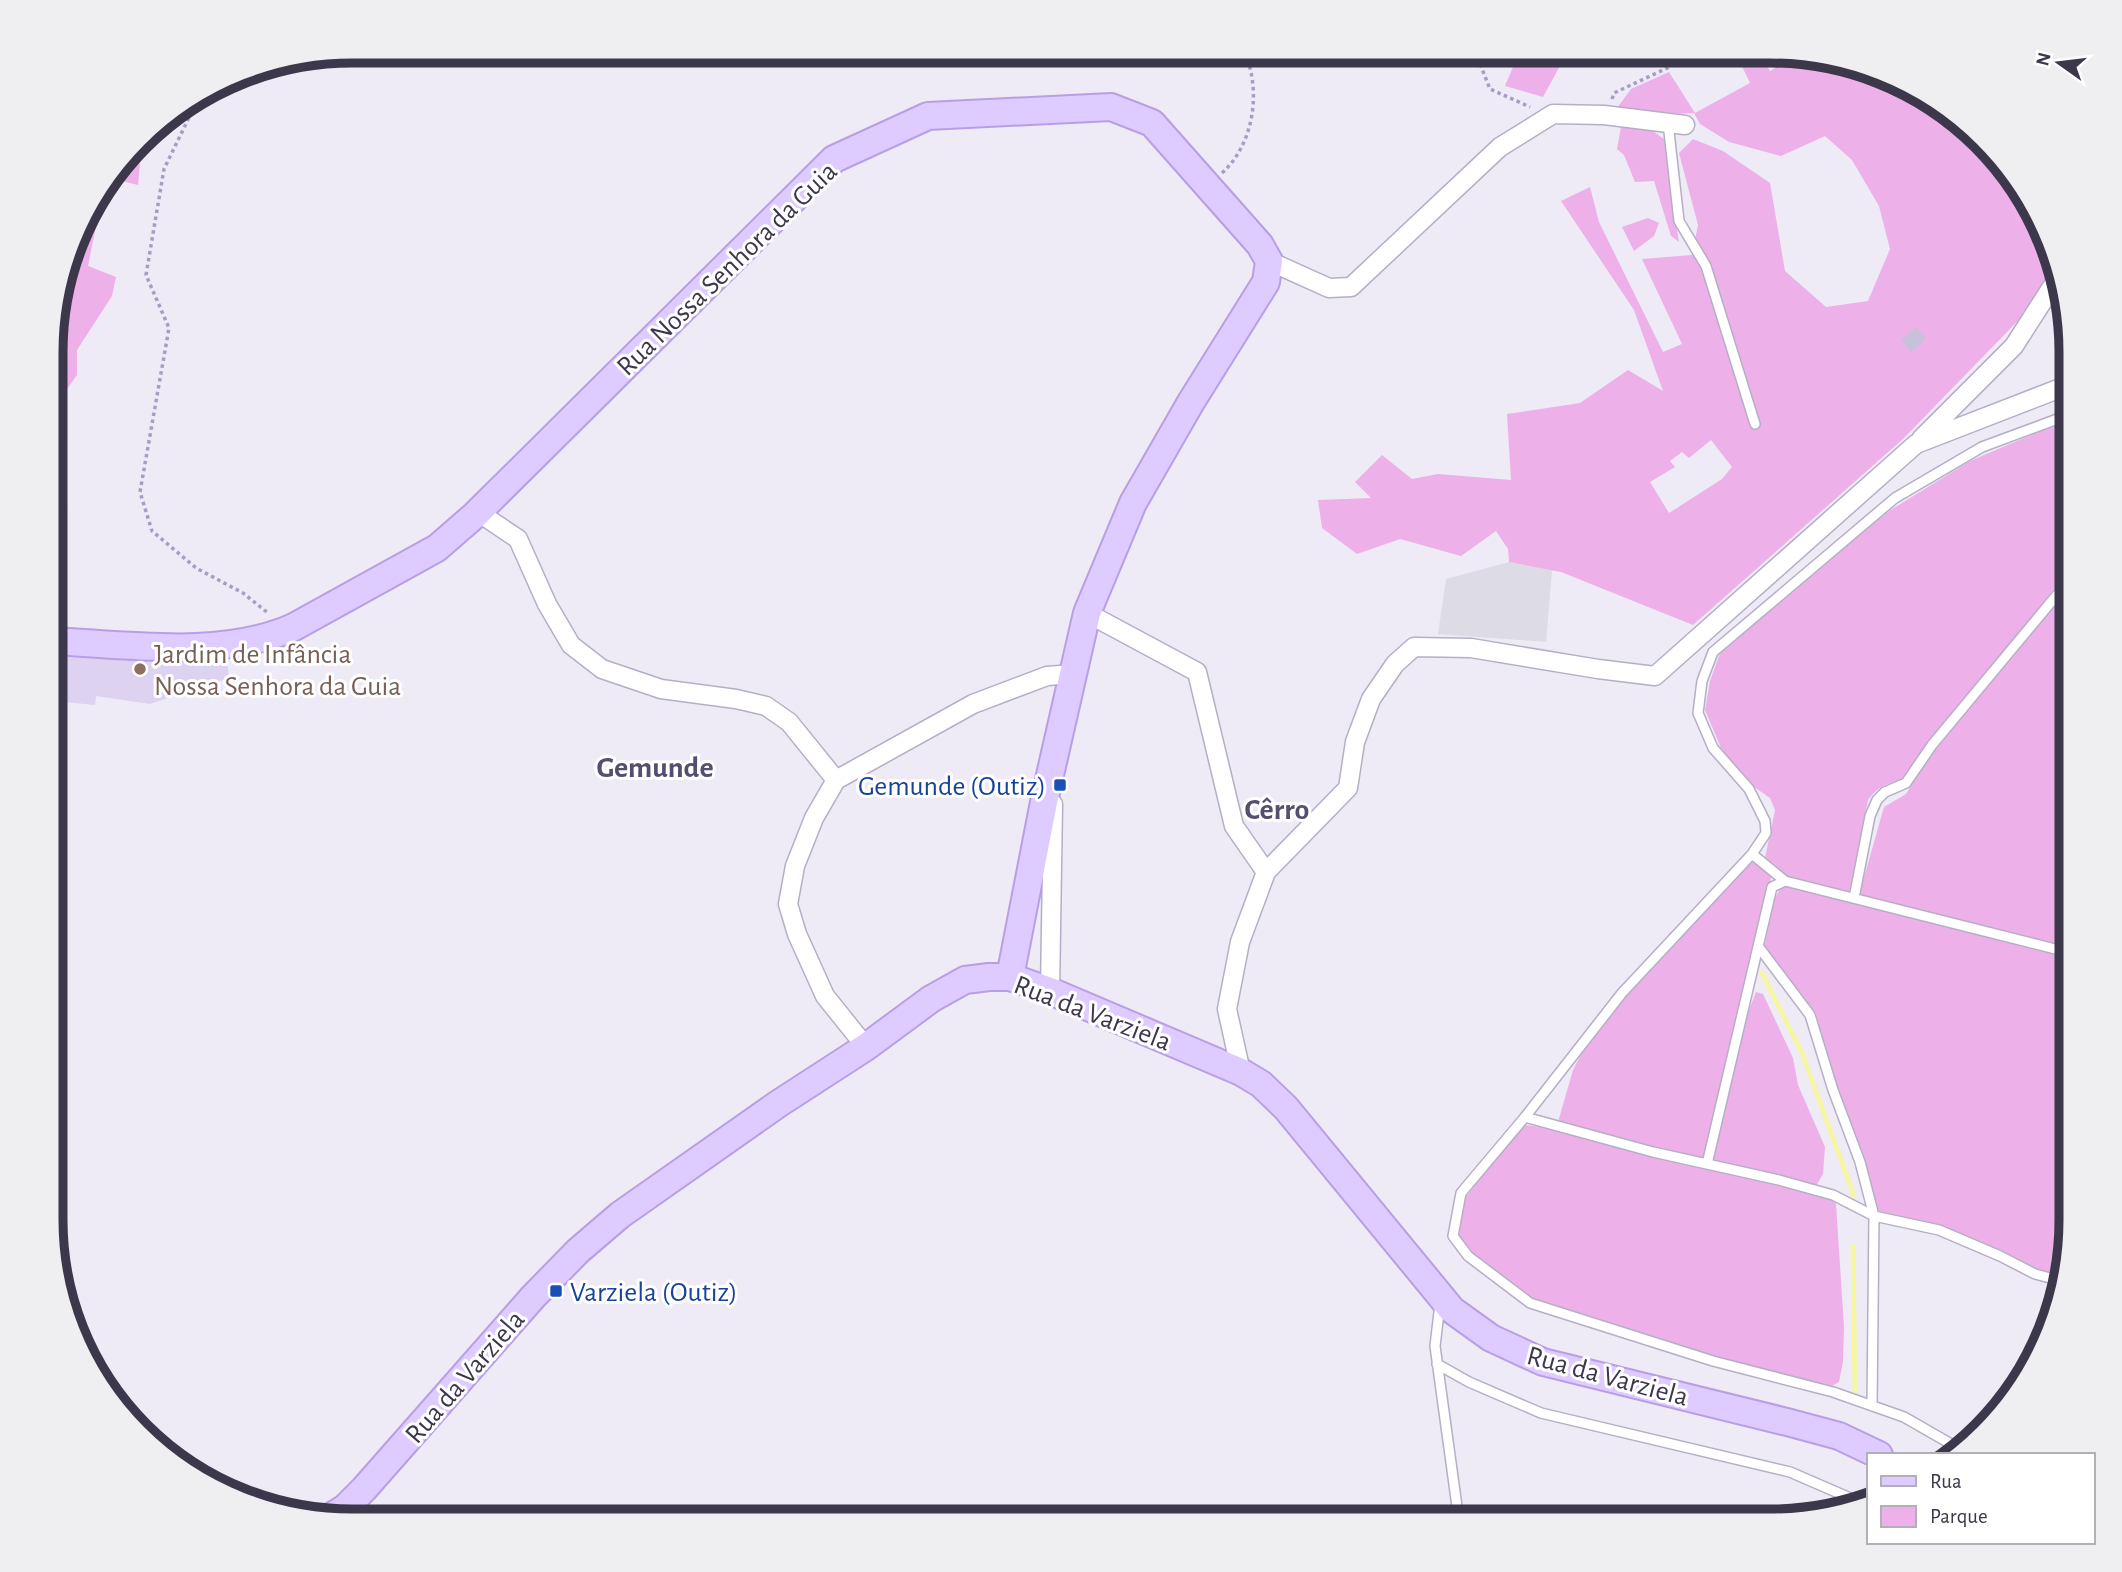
<svg xmlns="http://www.w3.org/2000/svg" width="2122" height="1572" viewBox="0 0 2122 1572" font-family="'Alegreya Sans',sans-serif">
<rect width="100%" height="100%" fill="#eeeaf6"/>
<path fill="#dddbe6" d="M 1509,562 L 1552,570 L 1546,642 L 1438,634 L 1446,579 Z"/>
<path fill="#ddd3f0" d="M 53,651 L 227,658 L 229,678 L 150,704 L 96,696 L 95,705 L 53,701 Z"/>
<path fill="#edb0e9" fill-rule="evenodd" d="M 1502,51 L 1568,51 L 1543,97 L 1505,86 L 1513,67 Z
M 1758,51 L 1770,71 L 1799,54 L 1885,74 L 1968,125 L 2040,219 L 2053,274 L 2044,294 L 1904,438 L 1693,625 L 1561,572 L 1509,562 L 1508,549 L 1496,531 L 1461,556 L 1400,539 L 1357,554 L 1322,528 L 1318,500 L 1371,498 L 1355,482 L 1382,455 L 1412,479 L 1438,474 L 1511,480 L 1507,414 L 1580,403 L 1628,370 L 1663,391 L 1634,310 L 1561,201 L 1590,187 L 1599,222 L 1663,352 L 1682,344 L 1642,259 L 1692,255 L 1698,225 L 1679,153 L 1693,139 L 1723,151 L 1770,183 L 1785,271 L 1826,307 L 1868,301 L 1890,249 L 1879,206 L 1852,160 L 1825,136 L 1781,156 L 1729,142 L 1700,124 L 1694,113 L 1670,114 L 1617,108 L 1631,89 L 1669,72 L 1695,113 L 1750,83 L 1740,62 ZM 1711,440 L 1732,467 L 1722,479 L 1669,513 L 1650,482 L 1675,467 L 1670,461 L 1682,452 L 1689,458 Z
M 1646,126 L 1668,142 L 1669,182 L 1679,242 L 1671,236 L 1654,181 L 1635,182 L 1624,155 L 1617,149 L 1621,127 Z
M 142,140 L 138,185 L 110,178 Z
M 104,186 L 88,266 L 116,277 L 112,296 L 77,350 L 77,375 L 58,402 L 53,399 L 53,312 L 91,202 Z
M 1648,218 L 1659,223 L 1654,236 L 1634,251 L 1622,227 Z
M 2071,418 L 2071,568 L 2052,591 L 2002,661 L 1905,779 C 1888,783 1878,786 1868,800 L 1849,893 L 1794,881 L 1765,858 L 1775,810 L 1770,798 L 1747,782 L 1724,755 L 1705,710 L 1710,681 L 1720,653 L 1763,614 L 1889,511 L 1970,461 Z
M 2071,586 L 2071,947 L 1859,895 L 1884,807 L 1906,794 L 1926,762 L 1965,712 Z
M 1751,861 L 1772,874 L 1704,1160 L 1639,1146 L 1558,1122 L 1573,1070 L 1588,1041 L 1632,988 Z
M 1788,886 L 2071,959 L 2071,1240 L 2062,1277 L 2035,1270 L 2013,1256 L 1949,1229 L 1881,1214 L 1878,1209 L 1868,1173 L 1845,1112 L 1816,1015 L 1764,948 L 1774,900 L 1781,887 Z
M 1756,992 L 1763,994 L 1793,1058 L 1798,1085 L 1825,1147 L 1823,1174 L 1816,1186 L 1712,1161 L 1749,1010 Z
M 1526,1125 L 1557,1129 L 1830,1198 L 1836,1204 L 1844,1327 L 1843,1362 L 1839,1382 L 1832,1386 L 1704,1356 L 1536,1303 L 1476,1257 L 1459,1236 L 1462,1202 L 1513,1136 Z"/>
<g fill="none" stroke-linecap="round" stroke-linejoin="round">
<path stroke="#f4f6a3" stroke-width="5" d="M 1762,973 L 1802,1053 L 1854,1196
M 1853,1246 L 1855,1391"/>
</g>
<path fill="#c7c1dc" d="M 1916,327 L 1926,339 L 1911,352 L 1901,340 Z"/>
<g fill="none" stroke-linecap="round" stroke-linejoin="round">
<defs>
<path id="lane" d="M 1668,123 L 1679,221 L 1706,266 L 1755,424
M 1752,854 L 1785,881
M 1854,898 L 1870,816 L 1877,800 L 1885,792 L 1906,783 L 1932,745 L 2071,578
M 1758,946 L 1810,1015 L 1833,1090 L 1860,1162 L 1874,1216 L 1872,1406
M 1525,1117 L 1653,1152 L 1779,1180 L 1833,1195 L 1874,1216 L 1939,1230 L 2000,1256 L 2035,1274 L 2061,1281
M 1707,1164 L 1772,887 L 1785,881 L 2071,953
M 1440,1304 L 1435,1346 L 1459,1521
M 1437,1364 L 1469,1382 L 1541,1413 L 1790,1472 L 1857,1501
M 1958,1448 L 1904,1417 L 1833,1392 L 1713,1361 L 1530,1303 L 1468,1256 L 1453,1236 L 1461,1193 L 1525,1117 L 1622,993 L 1752,854 L 1766,833 L 1765,821 L 1749,789 L 1713,748 L 1698,713 L 1702,681 L 1713,652 L 1895,498 L 1982,447 L 2071,414"/>
<path id="street" d="M 1269,261 L 1329,288 L 1351,287 L 1500,147 L 1553,114 L 1604,115 L 1685,125
M 1921,439 L 2014,346 L 2055,282
M 478,512 L 518,539 L 547,604 L 571,645 L 602,669 L 661,689 L 736,699 L 766,706 L 789,722 L 836,780
M 1087,613 L 1197,672 L 1234,826 L 1266,872
M 1050,991 L 1053,804
M 866,1047 L 825,996 L 797,934 L 788,904 L 795,866 L 814,818 L 836,780 L 973,704 L 1047,676 L 1073,674
M 1241,1072 L 1227,1009 L 1240,942 L 1266,872 L 1348,788 L 1355,742 L 1371,699 L 1395,664 L 1414,647 L 1471,648 L 1598,669 L 1655,676 L 1916,444 L 2071,384"/>
<path id="secondary" d="M 53,641 C 130,645 222,659 294,627 L 437,548 L 475,515 L 834,159 L 928,116 L 1111,107 L 1152,123 L 1260,245 L 1269,261 L 1266,282 L 1191,402 L 1133,503 L 1087,613 L 1045,797 L 1010,977
M 327,1519 L 345,1508 L 364,1489 L 533,1297 L 578,1251 L 620,1215 L 778,1104 L 866,1047 L 931,999 L 965,980 L 989,977 L 1010,977 L 1050,991 L 1241,1072 L 1261,1084 L 1286,1108 L 1452,1310 L 1491,1338 L 1543,1362 L 1787,1422 L 1839,1436 L 1879,1455"/>
</defs>
<use href="#lane" stroke="#b5afc5" stroke-width="12"/>
<use href="#street" stroke="#b5afc5" stroke-width="21"/>
<use href="#secondary" stroke="#b89fe5" stroke-width="30"/>
<path stroke="#a79cc5" stroke-width="3.5" stroke-dasharray="3.5 3.5" stroke-linecap="butt" d="M 1475,51 L 1490,89 L 1530,107
M 198,99 L 164,169 L 146,275 L 169,328 L 140,492 L 152,531 L 196,568 L 243,593 L 268,613
M 1612,99 L 1614,93 L 1680,62 L 1693,51
M 1222,173 C 1254,144 1262,90 1244,51"/>
<use href="#lane" stroke="#fff" stroke-width="9"/>
<use href="#street" stroke="#fff" stroke-width="18"/>
<use href="#secondary" stroke="#decbff" stroke-width="26"/>
</g>
<circle fill="#8d6e63" stroke="#fff" stroke-width="2.5" cx="140" cy="669" r="7"/>
<g fill="#1a4fb4" stroke="#fff" stroke-width="2.5">
<rect x="1053" y="778" width="14" height="14" rx="3.5"/>
<rect x="549" y="1284" width="14" height="14" rx="3.5"/>
</g>
<g text-anchor="middle" stroke-width="6" stroke-linejoin="round" paint-order="stroke">
<g font-size="28" fill="#3c374b" stroke="#fff">
<text transform="translate(726 268) rotate(-44)" y="10">Rua Nossa Senhora da Guia</text>
<text transform="translate(1093 1012) rotate(21)" y="10">Rua da Varziela</text>
<text transform="translate(1608 1375) rotate(15)" y="10">Rua da Varziela</text>
<text transform="translate(464 1376) rotate(-49)" y="10">Rua da Varziela</text>
</g>
<g font-size="28" fill="#785e54" stroke="#fff" text-anchor="start">
<text x="154" y="663">Jardim de Infância<tspan x="154" dy="32">Nossa Senhora da Guia</tspan></text>
</g>
<g font-size="28" fill="#164399" stroke="#fff" text-anchor="end">
<text x="1046" y="795">Gemunde (Outiz)</text>
<text x="570" y="1301" text-anchor="start">Varziela (Outiz)</text>
</g>
<g font-size="30" font-weight="bold" fill="#544e6f" stroke="#fff">
<text x="655" y="777">Gemunde</text>
<text x="1277" y="819">Cêrro</text>
</g>
</g>
<path d="M0 0H2122V1572H0ZM352 63H1770A289 289 0 0 1 2059 352V1220A289 289 0 0 1 1770 1509H352A289 289 0 0 1 63 1220V352A289 289 0 0 1 352 63Z" fill="#efeff1" fill-rule="evenodd"/>
<path fill="none" stroke="#3c374b" stroke-width="9" d="M352 63H1770A289 289 0 0 1 2059 352V1220A289 289 0 0 1 1770 1509H352A289 289 0 0 1 63 1220V352A289 289 0 0 1 352 63Z"/>
<rect x="1867" y="1453" width="228" height="91" fill="#ffffff" stroke="#b1afb7" stroke-width="2"/>
<rect x="1881" y="1476" width="35" height="10" fill="#decbff" stroke="#b1afb7" stroke-width="2"/>
<text x="1930" y="1488" font-size="21" fill="#3c374b">Rua</text>
<rect x="1881" y="1506" width="35" height="21" fill="#edb0e9" stroke="#b1afb7" stroke-width="2"/>
<text x="1930" y="1523" font-size="21" fill="#3c374b">Parque</text>
<g transform="translate(2059 63) rotate(284)" stroke="#ffffff" stroke-width="5" paint-order="stroke">
<path d="M0-5L12 26L0 18L-12 26Z" fill="#3c374b"/>
<text y="-10" font-size="19" font-weight="bold" text-anchor="middle" fill="#3c374b">N</text>
</g>
</svg>
